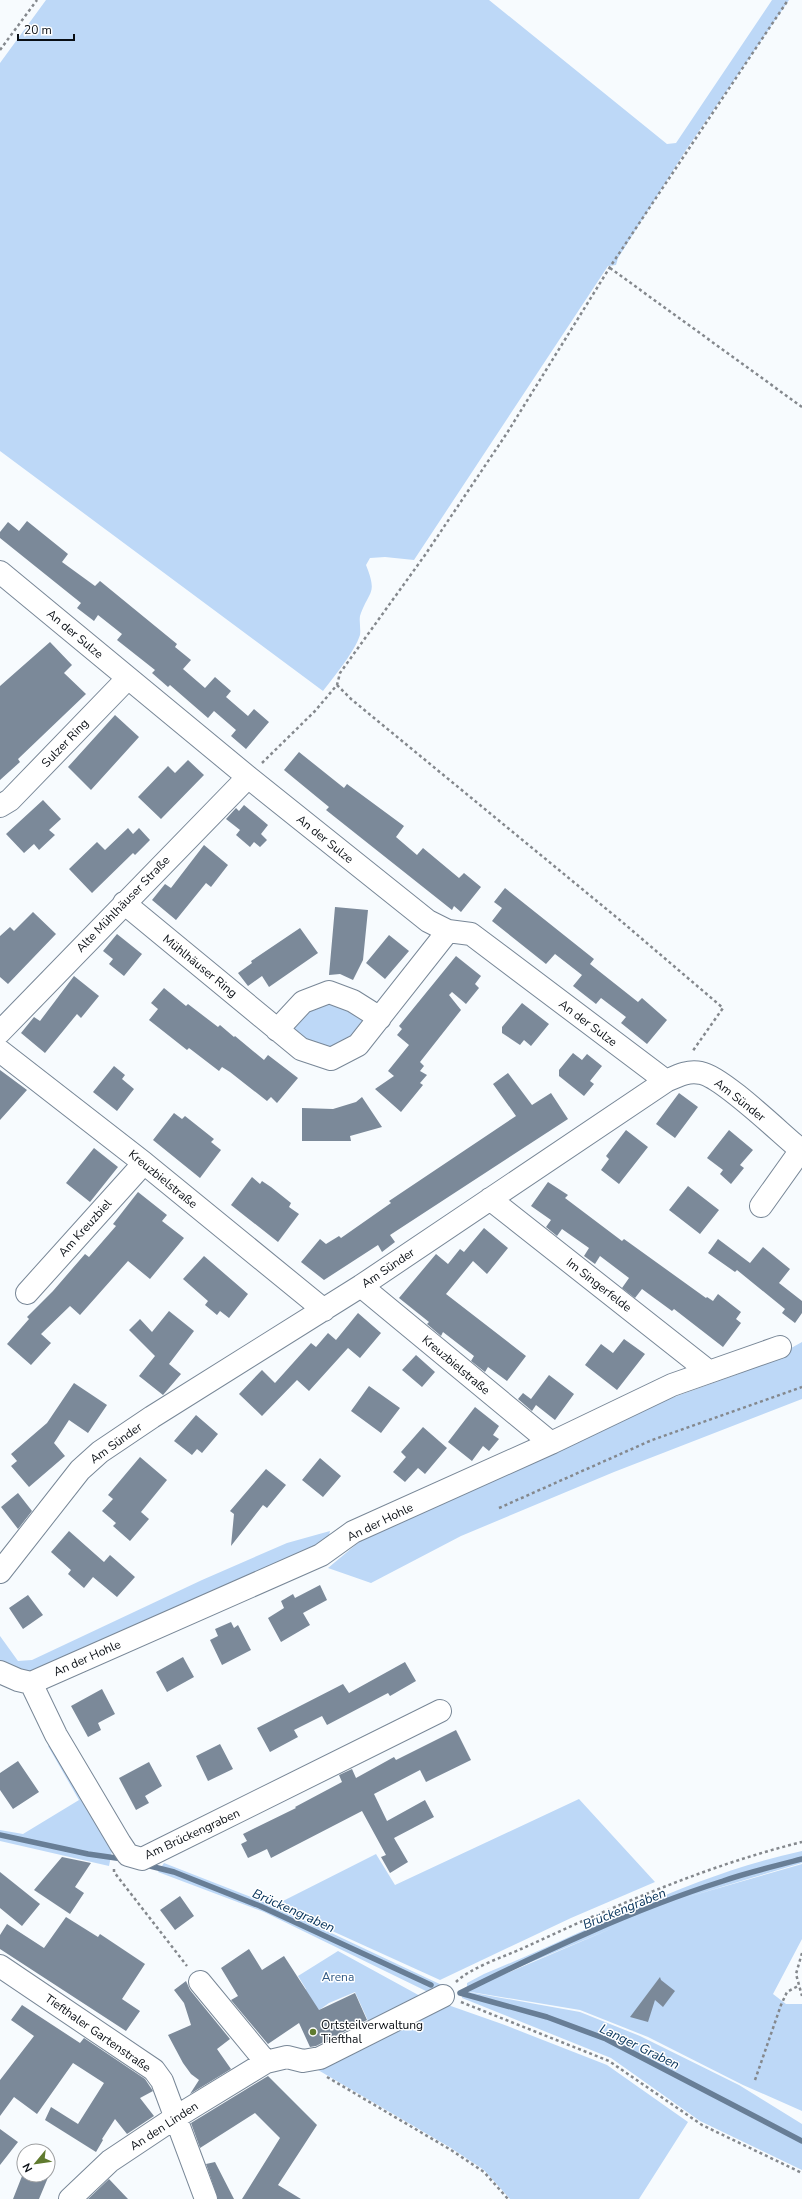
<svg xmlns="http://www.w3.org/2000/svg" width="802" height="2199" viewBox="0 0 802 2199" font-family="'Nunito Sans',sans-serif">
<rect width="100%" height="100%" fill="#f7fbfe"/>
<path fill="#bdd8f7" d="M 46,0 L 489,0 L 667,144 L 676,143 L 772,0 L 789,0 L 686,150 L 618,258 L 616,265 L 608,266 L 414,560 L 385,557 L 370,558 L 366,565 C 378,595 369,590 360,616 C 359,622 361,629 360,635 C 355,651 334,677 323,691 L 0,451 L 0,63 Z
M 325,999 L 369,1020 L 333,1051 L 313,1048 L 290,1028 L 303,1010 Z
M 802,1342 L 802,1399 L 614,1472 L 461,1536 L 371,1583 L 328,1568 L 359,1542 L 641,1409 L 741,1373 L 742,1369 L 784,1352 Z
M 330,1531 L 327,1544 L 30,1679 L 0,1668 L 0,1636 L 18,1661 L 32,1660 L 202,1580 L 287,1543 Z
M 55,1742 L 114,1841 L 109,1866 L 0,1841 L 0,1830 L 23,1834 L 79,1800 L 48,1746 Z
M 579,1799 L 655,1882 L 571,1918 L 440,1980 L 275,1905 L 376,1854 L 395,1885 Z
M 802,1851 L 802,1863 L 684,1898 L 802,1864 L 802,1939 L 773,1994 L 786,2004 L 802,2004 L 802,2111 L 743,2085 L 648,2037 L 580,2010 L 465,1991 L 615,1927 L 467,1989 L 467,1983 L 484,1974 C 589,1931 690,1875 802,1851 Z
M 164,1863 L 274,1906 L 446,1987 L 428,1992 L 264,1912 L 158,1872 Z
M 338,1951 L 422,1997 L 369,2023 L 355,1992 L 329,2003 L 315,2013 L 304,1991 L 306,1989 L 298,1976 Z
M 463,1991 L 580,2012 L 640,2036 L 739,2085 L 802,2124 L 802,2170 L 700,2121 L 611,2058 L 462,1998 Z
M 448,2005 L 502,2024 L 607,2065 L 688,2122 L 639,2199 L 510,2199 L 484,2170 L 451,2148 L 318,2070 Z"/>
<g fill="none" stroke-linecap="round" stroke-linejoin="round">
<path stroke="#687e96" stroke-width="5.5" d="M 0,1835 L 88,1854 L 123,1859
M 146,1865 L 174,1872 L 260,1906 L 431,1985
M 460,1993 L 547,2017 L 606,2039 L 802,2141
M 460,1993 C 545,1951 632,1910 723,1881 C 749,1872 776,1866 802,1859"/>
</g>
<path fill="#7b8999" d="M 27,521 L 68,554 L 62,562 L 95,586 L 100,581 L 177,644 L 175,647 L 191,660 L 183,669 L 205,688 L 215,677 L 231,691 L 226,697 L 248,716 L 254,709 L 269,722 L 246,749 L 231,736 L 236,730 L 214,711 L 208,718 L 170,685 L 168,687 L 152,673 L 155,670 L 117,640 L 122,634 L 98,615 L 94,621 L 77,608 L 81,603 L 0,538 L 0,532 L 8,522 L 19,531 Z
M 50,642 L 72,665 L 64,673 L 86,694 L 18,759 L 20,762 L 0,780 L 0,686 Z
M 115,715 L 139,737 L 91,790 L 68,767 Z
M 299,752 L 344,788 L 347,784 L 404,826 L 396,837 L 417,855 L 423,848 L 459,878 L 464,873 L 481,887 L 461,912 L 454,906 L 452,910 L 326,810 L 329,807 L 284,770 Z
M 188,760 L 204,775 L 161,819 L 138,797 L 168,766 L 175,773 Z
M 43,800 L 61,819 L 49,830 L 55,835 L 39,850 L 34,844 L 24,853 L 6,834 Z
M 244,805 L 268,825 L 261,834 L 267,840 L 260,847 L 254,842 L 250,847 L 236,835 L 240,830 L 226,819 L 236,808 L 239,811 Z
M 128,828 L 133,834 L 139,828 L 150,840 L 135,855 L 133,853 L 92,893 L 69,869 L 97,842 L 105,850 Z
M 204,845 L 228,865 L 211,887 L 206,883 L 176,920 L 152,900 L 165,884 L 171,888 Z
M 505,888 L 594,959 L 590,964 L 638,1002 L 642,998 L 667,1020 L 647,1044 L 621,1023 L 626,1017 L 601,998 L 596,1004 L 573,986 L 582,975 L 555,954 L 546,964 L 492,921 L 502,908 L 494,902 Z
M 335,907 L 368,910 L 363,960 L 353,980 L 340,974 L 329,975 Z
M 33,912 L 56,934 L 8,984 L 0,977 L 0,936 L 10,927 L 14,931 Z
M 300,928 L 318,953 L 269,987 L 262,976 L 248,986 L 238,973 L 252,963 L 251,961 Z
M 117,934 L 142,954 L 124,976 L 109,964 L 113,959 L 103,951 Z
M 389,935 L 409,951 L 385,979 L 366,963 Z
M 456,956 L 481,976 L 475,984 L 479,988 L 466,1004 L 452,992 L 449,995 L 461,1010 L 420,1062 L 424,1066 L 420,1071 L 427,1075 L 420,1083 L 423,1085 L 401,1112 L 375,1089 L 394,1076 L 388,1071 L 409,1045 L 397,1035 L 402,1029 L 399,1026 Z
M 74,976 L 99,996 L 81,1018 L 77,1014 L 45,1053 L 21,1033 L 34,1017 L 40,1021 Z
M 164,988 L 186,1006 L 188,1004 L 218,1027 L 220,1025 L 234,1037 L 235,1036 L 264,1060 L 268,1055 L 298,1078 L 277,1103 L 271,1097 L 267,1101 L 230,1072 L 222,1067 L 219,1071 L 189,1048 L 187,1050 L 149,1020 L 158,1009 L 151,1003 Z
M 522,1003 L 549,1024 L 531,1046 L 524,1040 L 520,1045 L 502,1033 L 502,1027 Z
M 573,1053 L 582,1060 L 587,1054 L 602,1066 L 590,1081 L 594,1084 L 584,1096 L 559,1076 L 559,1070 Z
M 114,1066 L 125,1075 L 122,1079 L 134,1089 L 117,1111 L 93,1092 Z
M 0,1070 L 27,1090 L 0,1120 Z
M 508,1073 L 532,1105 L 551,1093 L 568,1119 L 390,1235 L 395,1242 L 382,1252 L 378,1245 L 324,1280 L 301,1262 L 320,1239 L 326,1244 L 339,1236 L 341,1238 L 391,1203 L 389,1201 L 516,1116 L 493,1084 Z
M 679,1093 L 698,1107 L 675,1138 L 656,1124 Z
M 362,1097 L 382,1127 L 350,1136 L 351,1141 L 302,1141 L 302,1108 L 333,1109 L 356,1102 Z
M 174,1113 L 182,1119 L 185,1116 L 214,1139 L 211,1142 L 221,1150 L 200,1178 L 153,1140 Z
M 626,1130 L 648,1147 L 619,1184 L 601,1170 L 609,1159 L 606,1156 Z
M 729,1130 L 753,1150 L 740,1165 L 744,1168 L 731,1184 L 720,1174 L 723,1170 L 707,1158 Z
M 94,1148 L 118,1167 L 90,1202 L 66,1183 Z
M 252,1177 L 260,1184 L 262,1181 L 271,1187 L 291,1203 L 289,1207 L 299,1214 L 278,1242 L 231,1205 Z
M 548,1182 L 568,1195 L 565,1198 L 622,1241 L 624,1239 L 706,1298 L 707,1297 L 713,1301 L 718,1294 L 741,1312 L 736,1319 L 741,1323 L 723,1347 L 674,1309 L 672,1311 L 642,1289 L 635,1298 L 622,1288 L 629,1278 L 600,1256 L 595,1264 L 584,1256 L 589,1248 L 562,1229 L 557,1236 L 546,1227 L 551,1220 L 531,1206 Z
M 688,1186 L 719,1210 L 700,1234 L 669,1210 Z
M 138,1192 L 167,1215 L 162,1221 L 184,1238 L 150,1279 L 128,1261 L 80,1315 L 70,1306 L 41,1334 L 51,1343 L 31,1365 L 7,1344 L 29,1319 L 27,1317 L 53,1291 L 85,1254 L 89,1257 L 116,1226 L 113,1224 Z
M 484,1228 L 508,1248 L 487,1274 L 473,1261 L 446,1294 L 526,1356 L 507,1381 L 488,1367 L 485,1372 L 471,1361 L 474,1356 L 443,1332 L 441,1336 L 427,1324 L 429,1322 L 399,1298 L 436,1254 L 448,1264 L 460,1249 L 464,1252 Z
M 718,1239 L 750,1263 L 763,1247 L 790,1269 L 779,1283 L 802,1301 L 802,1313 L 795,1323 L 782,1313 L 785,1309 L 737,1270 L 735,1272 L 708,1253 Z
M 204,1256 L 248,1294 L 229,1318 L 220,1311 L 217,1315 L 205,1305 L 208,1301 L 183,1279 Z
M 169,1311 L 194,1331 L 169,1364 L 181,1374 L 163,1395 L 139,1376 L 155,1356 L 129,1330 L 140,1319 L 152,1332 Z
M 358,1313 L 381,1333 L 360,1358 L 348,1348 L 309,1391 L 297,1380 L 262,1416 L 239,1394 L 262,1370 L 275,1383 L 311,1343 L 316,1347 L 328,1333 L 336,1340 Z
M 624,1339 L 645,1354 L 617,1390 L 585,1365 L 601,1344 L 613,1353 Z
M 416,1355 L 435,1372 L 422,1387 L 402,1370 Z
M 549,1375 L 574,1394 L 555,1420 L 536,1405 L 532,1411 L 518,1399 L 523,1393 L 531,1399 Z
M 74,1383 L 107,1405 L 88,1433 L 69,1420 L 54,1443 L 65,1456 L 29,1487 L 11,1466 L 17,1461 L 11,1454 L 47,1423 Z
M 369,1386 L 400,1408 L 381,1433 L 351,1411 Z
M 475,1407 L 499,1426 L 493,1435 L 499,1439 L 489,1451 L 483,1446 L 472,1461 L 448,1442 Z
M 196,1415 L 218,1434 L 202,1453 L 197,1449 L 192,1455 L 174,1441 Z
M 423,1427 L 447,1448 L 425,1474 L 418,1468 L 405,1482 L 393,1472 L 406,1457 L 401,1452 Z
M 140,1457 L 167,1480 L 141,1512 L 149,1519 L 130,1541 L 113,1526 L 116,1523 L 102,1511 L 113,1499 L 108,1495 Z
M 320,1458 L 341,1476 L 323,1497 L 302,1480 Z
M 266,1469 L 286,1485 L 267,1508 L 263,1505 L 231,1546 L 234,1514 L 230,1511 Z
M 18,1493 L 32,1511 L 18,1529 L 1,1507 Z
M 69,1531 L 104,1562 L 110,1555 L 135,1577 L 117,1597 L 93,1577 L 84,1588 L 68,1574 L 71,1570 L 51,1552 Z
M 320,1585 L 327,1600 L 303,1613 L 310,1625 L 281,1642 L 268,1618 L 284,1608 L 281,1601 L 293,1594 L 295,1598 Z
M 28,1595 L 43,1615 L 23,1629 L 9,1608 Z
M 231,1622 L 234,1628 L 238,1625 L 251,1650 L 222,1665 L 210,1640 L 218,1636 L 215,1629 Z
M 183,1657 L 194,1677 L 167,1692 L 156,1672 Z
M 405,1662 L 416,1681 L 390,1696 L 388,1693 L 327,1725 L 322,1716 L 294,1730 L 298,1737 L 270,1752 L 257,1728 L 343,1684 L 349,1693 Z
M 102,1689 L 115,1714 L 98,1723 L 101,1730 L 88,1737 L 71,1706 Z
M 456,1730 L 471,1760 L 426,1782 L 420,1770 L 374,1794 L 387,1821 L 425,1800 L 434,1817 L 394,1838 L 408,1862 L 390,1873 L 381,1857 L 386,1855 L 362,1811 L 271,1858 L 267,1849 L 248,1858 L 241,1844 L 247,1841 L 243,1834 L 296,1808 L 295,1807 L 342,1782 L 339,1775 L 352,1769 L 356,1778 L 394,1757 L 396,1760 Z
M 220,1744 L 233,1769 L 208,1781 L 196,1756 Z
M 18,1761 L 39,1792 L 13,1809 L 0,1790 L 0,1773 Z
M 149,1762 L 162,1786 L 145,1796 L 149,1803 L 136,1810 L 119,1778 Z
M 62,1857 L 91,1863 L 75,1887 L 84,1893 L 70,1914 L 34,1890 Z
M 0,1872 L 40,1904 L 22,1926 L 0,1908 Z
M 180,1896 L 194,1916 L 175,1930 L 160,1910 Z
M 66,1917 L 98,1937 L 100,1934 L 145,1964 L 122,1999 L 140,2011 L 126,2031 L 0,1949 L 0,1935 L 7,1924 L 44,1948 Z
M 249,1949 L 262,1970 L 284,1956 L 319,2010 L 355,1993 L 367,2020 L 316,2046 L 310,2047 L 299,2023 L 268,2044 L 231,2000 L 238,1996 L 221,1968 Z
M 660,1977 L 661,1980 L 675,1991 L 663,2007 L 655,2000 L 648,2022 L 630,2017 Z
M 186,1981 L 190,1990 L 230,2039 L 217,2049 L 231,2069 L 190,2094 L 199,2080 L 191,2074 L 183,2063 L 168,2035 L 191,2025 L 184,2003 L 174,1990 Z
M 22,2005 L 80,2043 L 84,2038 L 145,2079 L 153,2091 L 140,2098 L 154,2116 L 127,2134 L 115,2119 L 102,2139 L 103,2140 L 96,2152 L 45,2120 L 51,2107 L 78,2124 L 104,2083 L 73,2063 L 37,2114 L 14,2097 L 0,2116 L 0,2080 L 34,2036 L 11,2020 Z
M 268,2076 L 317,2125 L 278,2185 L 301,2199 L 242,2199 L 280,2138 L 255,2113 L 200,2148 L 191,2123 Z
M 0,2129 L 18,2142 L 0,2165 Z
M 215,2162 L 234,2199 L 218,2199 L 206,2164 Z
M 48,2165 L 52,2168 L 39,2199 L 13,2199 L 24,2171 L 24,2175 L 48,2175 Z
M 109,2179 L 128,2199 L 88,2199 Z"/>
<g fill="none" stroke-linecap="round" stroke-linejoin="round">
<defs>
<path id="minor" d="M 0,572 L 248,777 L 428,921 L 448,931 L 471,934 L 666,1081
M 0,806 L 10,800 L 128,678
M 124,903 L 301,1049 L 331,1059 L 358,1045 L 448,931
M 277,1030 L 303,1002 L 329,992 L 353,1001 L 380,1018
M 0,1032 L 248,777
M 0,1051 L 144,1163 L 324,1310
M 490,1199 L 708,1371
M 761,1206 L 801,1150
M 361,1286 L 551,1443
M 27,1293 L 144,1163
M 0,1572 L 80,1470 L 100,1452 L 152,1417 L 361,1286 L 666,1081 C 677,1076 688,1070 701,1073 C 723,1077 782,1135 802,1151
M 0,1672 L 18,1680 L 31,1683 L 56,1735 L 120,1843 L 128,1855 L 142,1859 L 440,1711
M 31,1683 L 321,1555 L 353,1532 L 551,1443 L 672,1385 L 780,1347
M 0,1966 L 154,2070 L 162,2081 L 206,2199
M 200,1982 L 266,2062
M 70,2199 L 110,2161 L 176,2117 L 266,2062 L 287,2057 L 303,2061 L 320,2058 L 443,1996"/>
</defs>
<use href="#minor" stroke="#788797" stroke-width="24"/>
<path stroke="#84888d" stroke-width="2.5" stroke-dasharray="3 3" stroke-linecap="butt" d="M 0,50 L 37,0
M 610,268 L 802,407
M 337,685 L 351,699 L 621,921 L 723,1008 L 692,1052
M 262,763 L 315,711 L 337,685 L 340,673 L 425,555 L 507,433 L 610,267 L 788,0
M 499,1508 L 652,1440 L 802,1387
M 114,1869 L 114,1872 L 187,1966
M 802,1953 L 796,1974 L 802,1996
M 456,1982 C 470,1968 503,1957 521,1949 C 612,1907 705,1866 802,1842
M 461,2002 L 609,2061 L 702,2125 L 802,2173
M 327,2077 L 451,2150 L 484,2172 L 508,2199
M 755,2080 L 781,2005 L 787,1992 L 798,1986"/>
<use href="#minor" stroke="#fff" stroke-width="22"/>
</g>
<circle fill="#607b2f" stroke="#fff" stroke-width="1.5" cx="313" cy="2032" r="4"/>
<g text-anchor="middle" stroke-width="3" stroke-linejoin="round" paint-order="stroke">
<g font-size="12" fill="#090e14" stroke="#fff">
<text transform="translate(75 634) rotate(40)" y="4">An der Sulze</text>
<text transform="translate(65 743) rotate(-46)" y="4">Sulzer Ring</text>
<text transform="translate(325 839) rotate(39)" y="4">An der Sulze</text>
<text transform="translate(123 904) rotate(-46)" y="4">Alte Mühlhäuser Straße</text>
<text transform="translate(200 966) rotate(39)" y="4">Mühlhäuser Ring</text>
<text transform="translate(588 1023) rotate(37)" y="4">An der Sulze</text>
<text transform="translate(740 1100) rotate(38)" y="4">Am Sünder</text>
<text transform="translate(163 1179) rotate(39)" y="4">Kreuzbielstraße</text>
<text transform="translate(85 1228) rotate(-48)" y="4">Am Kreuzbiel</text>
<text transform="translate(388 1268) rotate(-34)" y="4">Am Sünder</text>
<text transform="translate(599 1285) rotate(38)" y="4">Im Singerfelde</text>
<text transform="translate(456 1365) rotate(40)" y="4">Kreuzbielstraße</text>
<text transform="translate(116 1443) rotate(-36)" y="4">Am Sünder</text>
<text transform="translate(380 1522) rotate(-26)" y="4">An der Hohle</text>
<text transform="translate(87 1658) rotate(-24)" y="4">An der Hohle</text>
<text transform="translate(192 1834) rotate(-25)" y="4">Am Brückengraben</text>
<text transform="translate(98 2033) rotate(35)" y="4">Tiefthaler Gartenstraße</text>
<text transform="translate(164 2126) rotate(-33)" y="4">An den Linden</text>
</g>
<g font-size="12" fill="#2d5783" stroke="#fff">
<text x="338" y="1981">Arena</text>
</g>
<g font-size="12" fill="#090e14" stroke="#fff" text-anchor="start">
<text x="321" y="2029">Ortsteilverwaltung<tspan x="321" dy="14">Tiefthal</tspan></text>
</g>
<g font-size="13" font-style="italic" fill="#012f58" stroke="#fff">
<text transform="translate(624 1908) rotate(-22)" y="5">Brückengraben</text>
<text transform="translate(294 1910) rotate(24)" y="5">Brückengraben</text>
<text transform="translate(640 2046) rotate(26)" y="5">Langer Graben</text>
</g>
</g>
<g transform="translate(36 2163) rotate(241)"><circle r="19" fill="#ffffff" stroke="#9d9fa1"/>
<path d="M0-3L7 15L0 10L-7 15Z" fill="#607b2f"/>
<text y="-6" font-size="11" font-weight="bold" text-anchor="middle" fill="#090e14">N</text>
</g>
<path d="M18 34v6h56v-6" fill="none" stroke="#090e14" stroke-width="2"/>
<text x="24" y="34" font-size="12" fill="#090e14" stroke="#ffffff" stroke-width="3" paint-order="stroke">20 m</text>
</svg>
